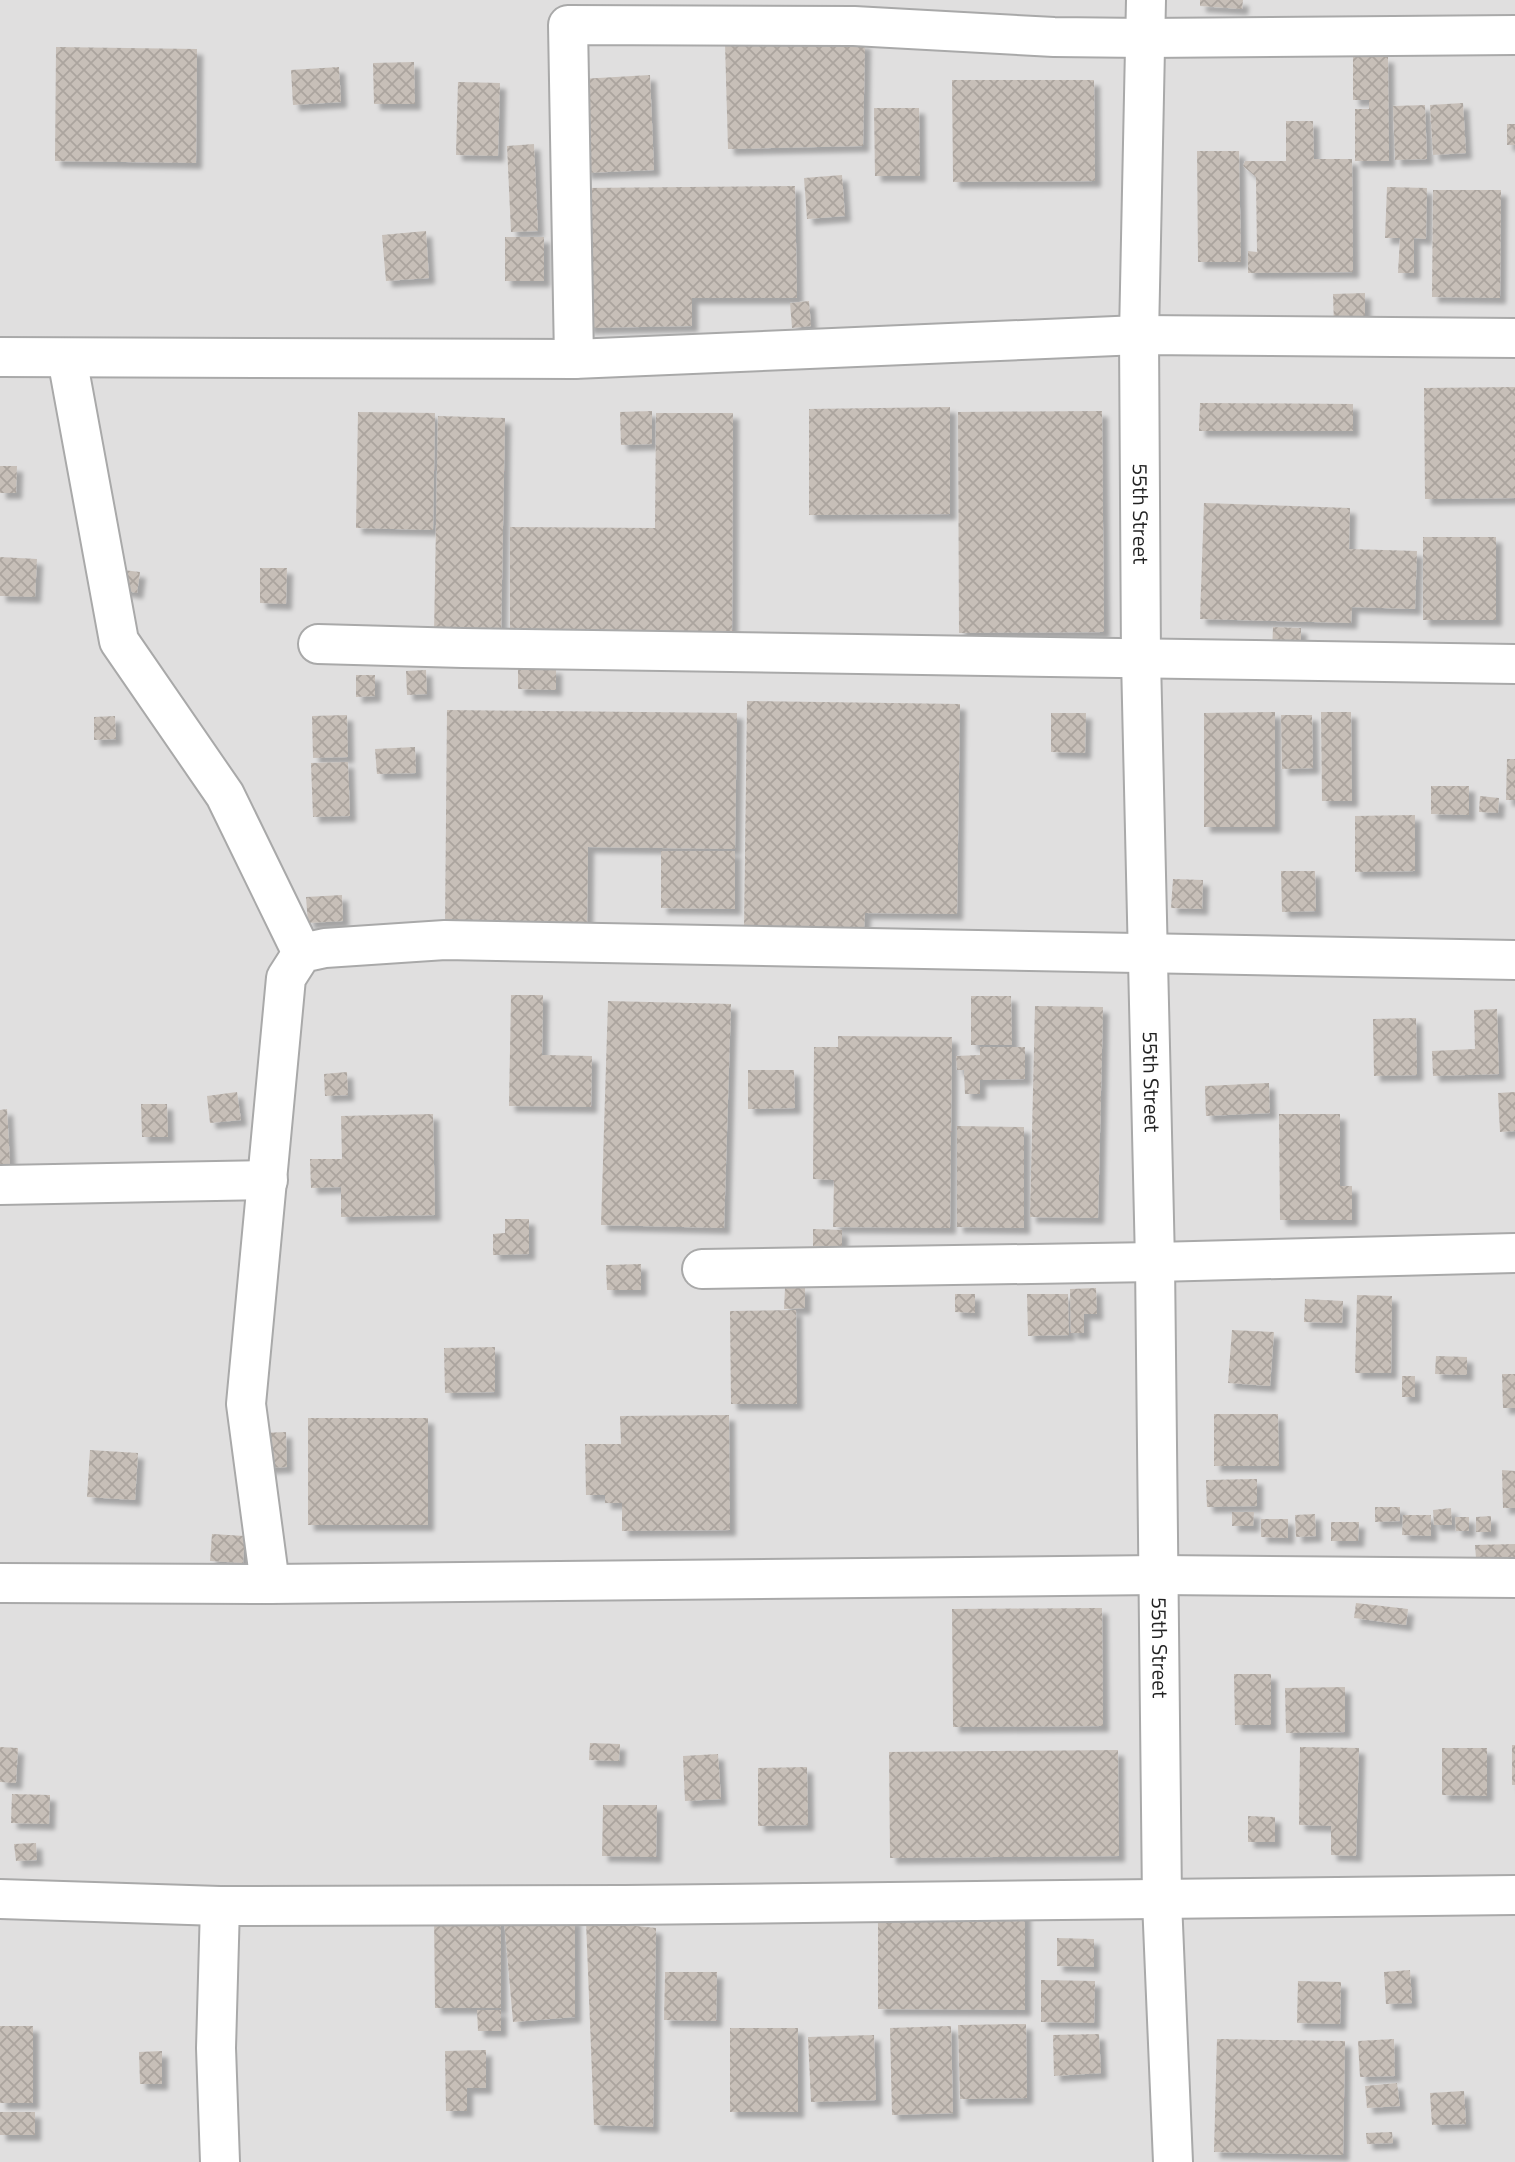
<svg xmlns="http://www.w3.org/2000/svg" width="1515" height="2162" viewBox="0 0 1515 2162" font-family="'Titillium Web',sans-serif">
<defs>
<pattern id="building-cross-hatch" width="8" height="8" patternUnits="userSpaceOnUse" patternTransform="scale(1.75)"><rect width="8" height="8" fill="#c7bfb8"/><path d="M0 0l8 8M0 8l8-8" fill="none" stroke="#aba49e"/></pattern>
<filter id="shadow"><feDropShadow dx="6" dy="6" stdDeviation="2" flood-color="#0004"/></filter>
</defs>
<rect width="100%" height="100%" fill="#f2efe9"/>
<path fill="#e0dfdf" d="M 0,0 L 1515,0 L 1515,2162 L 0,2162 Z"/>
<path fill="url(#building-cross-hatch)" filter="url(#shadow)" d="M 1200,0 L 1243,0 L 1242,9 L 1200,6 Z
M 725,43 L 865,43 L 863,146 L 728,149 Z
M 56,47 L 197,49 L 196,163 L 55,161 Z
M 1353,57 L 1388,57 L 1389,161 L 1355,161 L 1355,109 L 1369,109 L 1369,100 L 1353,100 Z
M 414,62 L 415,104 L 374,104 L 373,63 Z
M 339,67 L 341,102 L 293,105 L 291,70 Z
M 650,75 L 654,170 L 585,173 L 581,79 Z
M 952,80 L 1094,80 L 1095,181 L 953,182 Z
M 458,82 L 500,83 L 498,156 L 456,155 Z
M 1463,103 L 1466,153 L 1433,155 L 1430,105 Z
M 1425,105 L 1427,159 L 1395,160 L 1393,106 Z
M 874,108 L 919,108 L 920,176 L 875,176 Z
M 1286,121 L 1313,121 L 1314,159 L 1352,159 L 1353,272 L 1248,273 L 1248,251 L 1257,252 L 1256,177 L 1243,166 L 1245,161 L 1286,161 Z
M 1507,124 L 1515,124 L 1515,145 L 1507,145 Z
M 534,144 L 538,231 L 511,232 L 507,146 Z
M 1197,151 L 1239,151 L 1241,262 L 1198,262 Z
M 842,175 L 845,216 L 807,219 L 804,178 Z
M 795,186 L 797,298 L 692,298 L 692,326 L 587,328 L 586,188 Z
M 1387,187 L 1427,188 L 1426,239 L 1414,238 L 1414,273 L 1398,273 L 1400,238 L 1385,238 Z
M 1433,190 L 1501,190 L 1500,298 L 1432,297 Z
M 426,231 L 429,278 L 386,281 L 382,235 Z
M 505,237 L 544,237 L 544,281 L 505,281 Z
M 1365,293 L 1365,324 L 1334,325 L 1333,294 Z
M 809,301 L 811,326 L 792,328 L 790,303 Z
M 1515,387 L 1515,498 L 1425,499 L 1424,388 Z
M 1200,403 L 1353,404 L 1353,431 L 1199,431 Z
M 950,407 L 950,514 L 809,515 L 809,409 Z
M 652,411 L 652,444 L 621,445 L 620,412 Z
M 1102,411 L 1104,632 L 959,633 L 958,412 Z
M 358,412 L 435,413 L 433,530 L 356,528 Z
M 656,413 L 733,413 L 732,632 L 510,630 L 510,527 L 655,528 Z
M 438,416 L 505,418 L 501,635 L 434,633 Z
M 0,466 L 17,466 L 16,493 L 0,493 Z
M 1204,503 L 1350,508 L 1349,549 L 1417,551 L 1415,609 L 1352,607 L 1351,623 L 1200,619 Z
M 1423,537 L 1496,537 L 1496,620 L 1423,620 Z
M 0,557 L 37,559 L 35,597 L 0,596 Z
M 260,568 L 287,568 L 286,604 L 260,603 Z
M 123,570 L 140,572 L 137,593 L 121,590 Z
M 1273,627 L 1301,628 L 1301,652 L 1272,652 Z
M 518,668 L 556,668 L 556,690 L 518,689 Z
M 426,670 L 427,694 L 407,695 L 406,671 Z
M 356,675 L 375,675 L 375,696 L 356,697 Z
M 747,701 L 960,704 L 957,914 L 865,913 L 864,931 L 744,930 Z
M 447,710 L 737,713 L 735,849 L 588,847 L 587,928 L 445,926 Z
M 1275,712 L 1275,827 L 1204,827 L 1204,713 Z
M 1321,712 L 1351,712 L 1352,801 L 1322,801 Z
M 1051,713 L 1086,713 L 1085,753 L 1051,752 Z
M 347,715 L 348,757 L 313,758 L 312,716 Z
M 1281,715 L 1312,715 L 1313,768 L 1282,769 Z
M 115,716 L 116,739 L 94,740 L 94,717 Z
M 415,747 L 416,773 L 377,774 L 375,749 Z
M 1507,759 L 1515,759 L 1515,800 L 1506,800 Z
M 348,762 L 350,816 L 313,817 L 311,763 Z
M 1431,786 L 1469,786 L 1469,815 L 1431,814 Z
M 1480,796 L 1499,798 L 1498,813 L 1479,812 Z
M 1415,815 L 1415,871 L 1355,872 L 1355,816 Z
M 661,851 L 735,851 L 735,909 L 661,908 Z
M 1281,871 L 1315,871 L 1316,911 L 1282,912 Z
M 1173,879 L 1203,880 L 1202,909 L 1171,908 Z
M 342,895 L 343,921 L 308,923 L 306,897 Z
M 511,995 L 543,995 L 542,1055 L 592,1056 L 591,1107 L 509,1106 Z
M 971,996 L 1011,996 L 1012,1045 L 971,1045 Z
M 608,1001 L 731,1004 L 724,1228 L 601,1225 Z
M 1035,1006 L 1103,1007 L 1098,1218 L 1030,1217 Z
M 1497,1009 L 1499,1074 L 1433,1076 L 1432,1051 L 1475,1049 L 1474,1010 Z
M 1416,1018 L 1417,1075 L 1374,1076 L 1373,1019 Z
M 838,1036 L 952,1037 L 950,1228 L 833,1227 L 834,1180 L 813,1179 L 814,1047 L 838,1047 Z
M 980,1047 L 1025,1047 L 1025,1079 L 980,1080 L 980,1094 L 965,1094 L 964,1070 L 957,1070 L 956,1056 L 980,1055 Z
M 748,1070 L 794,1070 L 795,1108 L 748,1109 Z
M 347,1072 L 348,1095 L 325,1096 L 324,1074 Z
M 1269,1083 L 1270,1113 L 1206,1116 L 1205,1086 Z
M 237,1092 L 241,1120 L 210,1123 L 207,1096 Z
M 1515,1092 L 1515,1131 L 1500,1132 L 1498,1093 Z
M 141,1104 L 167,1104 L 168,1137 L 142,1137 Z
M 7,1109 L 10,1164 L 0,1164 L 0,1110 Z
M 433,1114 L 435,1215 L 341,1217 L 341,1187 L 311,1188 L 310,1159 L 342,1159 L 341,1116 Z
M 1279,1114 L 1340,1114 L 1340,1186 L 1352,1186 L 1352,1220 L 1280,1220 Z
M 957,1126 L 1024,1127 L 1024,1228 L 957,1227 Z
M 505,1219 L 529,1219 L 529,1254 L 493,1255 L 493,1234 L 505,1233 Z
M 813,1229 L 842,1230 L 842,1246 L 813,1246 Z
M 641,1264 L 641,1290 L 607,1290 L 606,1265 Z
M 805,1287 L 805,1308 L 784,1309 L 785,1288 Z
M 1096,1288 L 1097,1314 L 1084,1314 L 1084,1333 L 1071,1333 L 1070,1289 Z
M 955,1294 L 975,1294 L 975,1313 L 955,1312 Z
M 1027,1294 L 1068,1294 L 1069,1335 L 1028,1336 Z
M 1357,1295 L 1392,1296 L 1391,1373 L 1355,1373 Z
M 1305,1299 L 1343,1301 L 1342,1323 L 1304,1322 Z
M 796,1310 L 797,1404 L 731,1404 L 730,1311 Z
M 1232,1330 L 1274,1332 L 1270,1386 L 1228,1383 Z
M 495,1347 L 495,1392 L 445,1393 L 444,1348 Z
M 1436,1356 L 1467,1357 L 1467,1375 L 1435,1374 Z
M 1502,1374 L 1515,1374 L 1515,1408 L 1503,1408 Z
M 1402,1376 L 1415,1376 L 1415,1397 L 1402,1397 Z
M 1214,1414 L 1278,1414 L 1279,1466 L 1214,1466 Z
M 729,1415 L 730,1530 L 622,1531 L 622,1503 L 605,1503 L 605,1495 L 586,1495 L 585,1444 L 621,1444 L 620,1416 Z
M 308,1418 L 428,1418 L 428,1525 L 308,1525 Z
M 286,1432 L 287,1467 L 264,1468 L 262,1433 Z
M 90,1450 L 138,1453 L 135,1500 L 87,1497 Z
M 1502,1470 L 1515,1471 L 1515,1508 L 1503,1508 Z
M 1257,1479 L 1257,1506 L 1207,1507 L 1206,1480 Z
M 1375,1507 L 1400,1507 L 1400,1521 L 1375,1522 Z
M 1451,1508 L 1452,1525 L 1434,1525 L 1433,1510 Z
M 1232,1512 L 1254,1512 L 1253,1526 L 1232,1526 Z
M 1315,1514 L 1316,1536 L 1296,1537 L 1295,1515 Z
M 1403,1515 L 1431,1515 L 1431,1536 L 1402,1535 Z
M 1491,1516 L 1491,1532 L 1476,1532 L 1476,1517 Z
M 1455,1517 L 1469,1517 L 1469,1531 L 1456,1531 Z
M 1261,1519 L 1288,1519 L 1288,1538 L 1261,1537 Z
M 1331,1522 L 1359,1522 L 1358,1541 L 1331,1541 Z
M 212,1534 L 245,1536 L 243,1563 L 210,1561 Z
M 1515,1544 L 1515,1557 L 1476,1558 L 1475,1545 Z
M 1356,1603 L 1408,1609 L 1406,1625 L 1354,1618 Z
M 1102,1608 L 1103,1726 L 953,1727 L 952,1609 Z
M 1234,1674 L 1271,1674 L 1271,1725 L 1235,1725 Z
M 1345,1687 L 1345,1732 L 1286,1733 L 1285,1688 Z
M 590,1743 L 620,1744 L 619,1761 L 589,1760 Z
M 1512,1745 L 1515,1745 L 1515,1785 L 1512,1785 Z
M 0,1747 L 18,1748 L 16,1783 L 0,1782 Z
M 1300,1747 L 1359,1748 L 1356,1856 L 1331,1855 L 1331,1826 L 1299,1825 Z
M 1442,1748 L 1487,1748 L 1487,1796 L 1442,1795 Z
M 1118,1750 L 1119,1856 L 890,1858 L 889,1752 Z
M 718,1754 L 721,1799 L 685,1801 L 683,1756 Z
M 807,1767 L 808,1825 L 758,1826 L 758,1768 Z
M 12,1794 L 50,1795 L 49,1824 L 11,1823 Z
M 603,1805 L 657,1805 L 656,1857 L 602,1856 Z
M 1248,1816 L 1275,1817 L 1275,1842 L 1248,1842 Z
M 36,1843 L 37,1860 L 16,1861 L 14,1844 Z
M 878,1907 L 1025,1908 L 1025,2010 L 878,2009 Z
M 501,1914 L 501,2008 L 435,2008 L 434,1915 Z
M 575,1918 L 575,2017 L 513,2022 L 504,1919 Z
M 586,1921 L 656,1928 L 653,2127 L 594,2125 Z
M 1057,1938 L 1094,1939 L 1094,1967 L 1057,1966 Z
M 1410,1970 L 1412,2003 L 1386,2004 L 1384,1972 Z
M 665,1972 L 717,1972 L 716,2021 L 664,2020 Z
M 1041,1980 L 1095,1981 L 1094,2023 L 1041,2022 Z
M 1298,1981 L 1341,1982 L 1340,2024 L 1297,2023 Z
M 477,2010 L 501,2010 L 501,2031 L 478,2031 Z
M 1026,2024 L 1027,2098 L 960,2099 L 958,2025 Z
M 0,2026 L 33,2026 L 33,2103 L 0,2103 Z
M 951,2026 L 953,2113 L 892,2115 L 890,2028 Z
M 730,2028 L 798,2028 L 798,2112 L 730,2112 Z
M 1099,2034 L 1101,2073 L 1054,2076 L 1053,2035 Z
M 874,2035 L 876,2100 L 811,2102 L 808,2037 Z
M 1217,2039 L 1345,2041 L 1343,2155 L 1214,2152 Z
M 1394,2039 L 1395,2076 L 1360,2077 L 1358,2041 Z
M 486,2050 L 486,2088 L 467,2088 L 467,2111 L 446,2111 L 445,2051 Z
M 162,2051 L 162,2084 L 140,2084 L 139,2052 Z
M 1397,2083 L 1400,2106 L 1367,2108 L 1365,2086 Z
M 1464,2091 L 1466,2124 L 1432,2125 L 1430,2093 Z
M 0,2112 L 35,2112 L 35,2135 L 0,2135 Z
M 1392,2132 L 1393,2143 L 1367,2144 L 1366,2133 Z"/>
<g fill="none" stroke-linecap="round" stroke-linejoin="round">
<defs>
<g id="minor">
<path id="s1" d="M 1146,0 L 1139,335 L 1141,659 L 1155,1262 L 1162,1901 L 1173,2162"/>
<path d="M 0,357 L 574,359 L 1139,335 L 1515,338"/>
<path d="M 67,358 L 119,641 L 225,795 L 302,953"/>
<path d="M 574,359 L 568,25 L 854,26 L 1054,37 L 1145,38 L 1515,35"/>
<path d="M 318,644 L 463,648 L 1515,664"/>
<path d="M 0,1185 L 268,1180"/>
<path d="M 702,1269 L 1155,1262 L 1515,1253"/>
<path d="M 0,1583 L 270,1584 L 1158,1575 L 1515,1578"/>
<path d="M 270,1584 L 246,1404 L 286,978 L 302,953 L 325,948 L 445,940 L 1515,960"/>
<path d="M 0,1899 L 220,1906 L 625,1905 L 1515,1895"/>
<path d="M 220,2162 L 216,2048 L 220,1906"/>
</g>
</defs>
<use href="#minor" stroke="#a9a9a9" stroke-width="42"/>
<use href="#minor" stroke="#fff" stroke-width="38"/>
</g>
<g text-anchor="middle" stroke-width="6" stroke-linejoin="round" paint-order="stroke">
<g font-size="21" fill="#222" stroke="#fff">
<text dy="7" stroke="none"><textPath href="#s1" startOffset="514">55th Street</textPath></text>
<text dy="7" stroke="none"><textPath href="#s1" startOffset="1082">55th Street</textPath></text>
<text dy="7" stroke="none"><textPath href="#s1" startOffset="1648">55th Street</textPath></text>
</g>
</g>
</svg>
